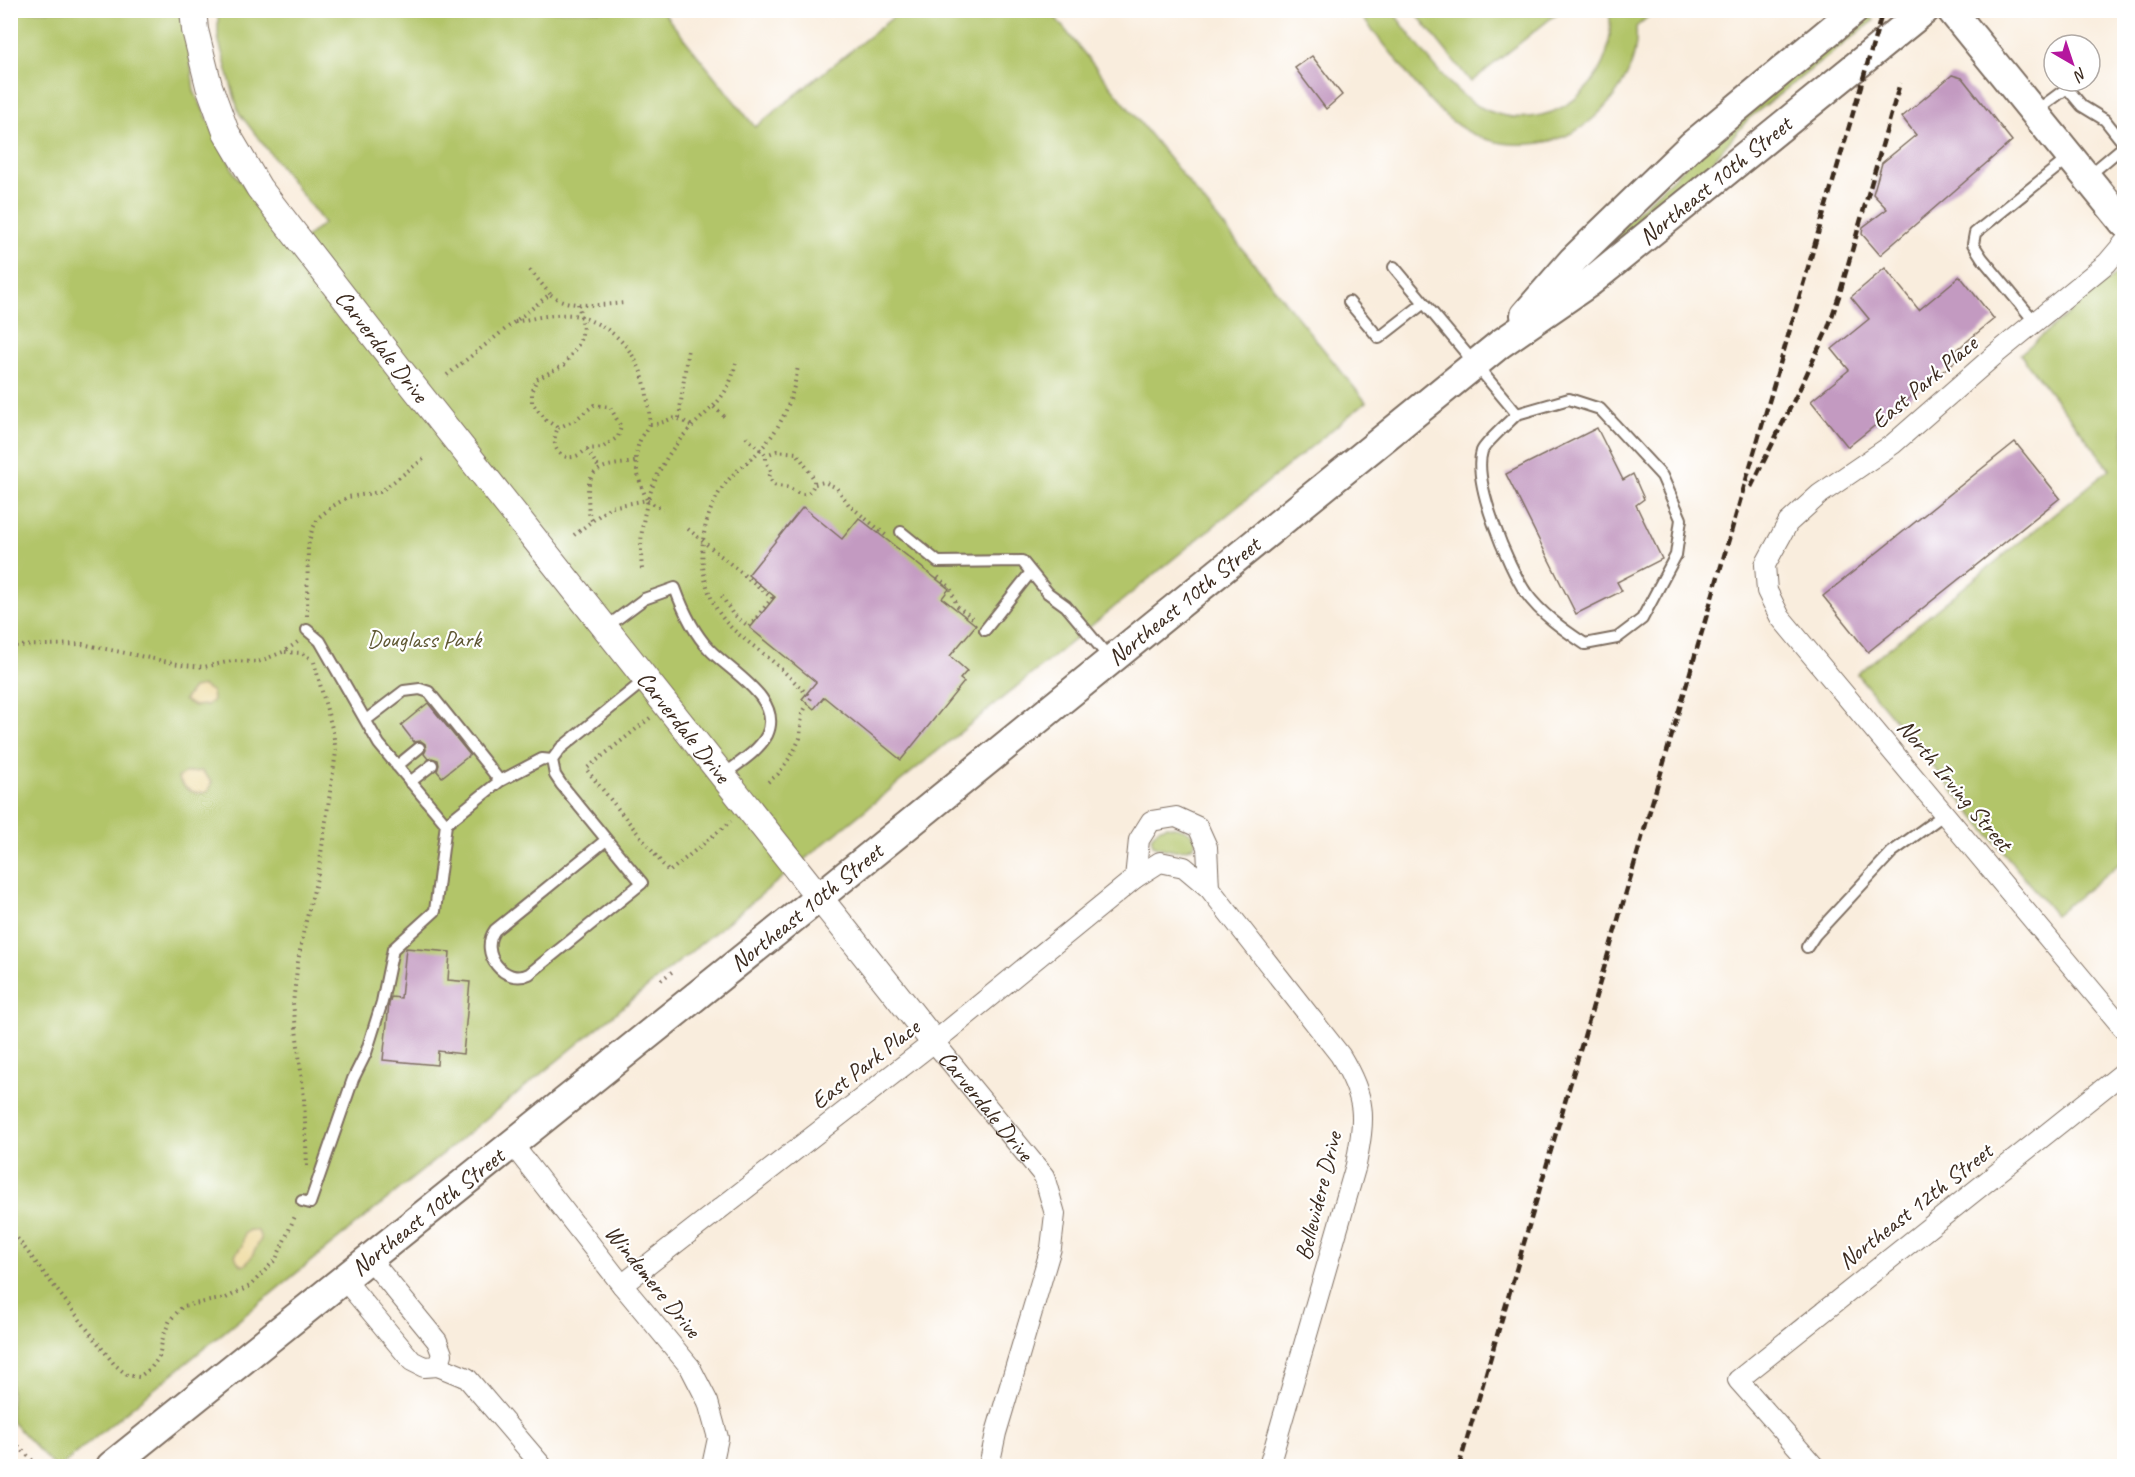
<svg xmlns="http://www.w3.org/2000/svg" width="2135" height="1477" viewBox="0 0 2135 1477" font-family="Caveat,sans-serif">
<rect width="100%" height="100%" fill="#fff"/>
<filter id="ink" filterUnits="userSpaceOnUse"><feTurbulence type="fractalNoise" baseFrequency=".0167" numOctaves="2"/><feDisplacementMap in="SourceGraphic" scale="12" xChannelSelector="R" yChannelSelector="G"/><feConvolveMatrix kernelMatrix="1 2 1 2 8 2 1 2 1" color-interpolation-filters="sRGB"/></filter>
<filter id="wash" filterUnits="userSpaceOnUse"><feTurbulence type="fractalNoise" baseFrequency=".008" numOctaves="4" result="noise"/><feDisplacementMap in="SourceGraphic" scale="24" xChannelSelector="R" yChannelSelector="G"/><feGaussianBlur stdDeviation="1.35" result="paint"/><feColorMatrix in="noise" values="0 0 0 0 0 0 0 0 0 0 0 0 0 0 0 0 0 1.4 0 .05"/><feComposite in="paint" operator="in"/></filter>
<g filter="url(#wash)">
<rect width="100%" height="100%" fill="#f9eddd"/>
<path fill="#b2c569" stroke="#767844" stroke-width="1.5" d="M 11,11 L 185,11 L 194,91 L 235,174 L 292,249 L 324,223 L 239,113 L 218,38 L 218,11 L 662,11 L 755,127 L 901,11 L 1050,11 L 1366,402 L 132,1407 L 61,1466 L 54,1466 L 11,1421 Z
M 1414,11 L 1560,11 L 1471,82 Z
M 1655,11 L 1636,27 C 1639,62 1621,93 1596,116 C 1578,133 1554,143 1530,144 C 1470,148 1440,115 1406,72 C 1390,51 1373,31 1357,11 L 1392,11 C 1414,39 1447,89 1478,106 C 1546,143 1621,85 1609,11 Z
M 1867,14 L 1874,20 L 1748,119 L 1704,172 L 1593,268 L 1585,261 L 1710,143 Z
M 2116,274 L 2124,274 L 2124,860 L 2055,915 L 1857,674 L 2110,469 L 2020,354 Z
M 1167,826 C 1179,827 1189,829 1196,839 L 1194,846 C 1180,853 1167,851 1153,845 L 1151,837 L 1158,829 Z"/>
<path fill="#eeda9e" stroke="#94825e" stroke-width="1.5" d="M 203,686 L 212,692 L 213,700 L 207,705 L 194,706 L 184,700 L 193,688 Z
M 202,771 L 212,782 L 208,791 C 194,796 185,790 178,778 L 185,773 Z
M 249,1230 L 258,1231 L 261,1239 C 255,1247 244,1283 235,1255 L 242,1246 L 244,1234 Z"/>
<g id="blocks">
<path fill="#c39ac1" d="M 1312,56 L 1342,95 L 1326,109 L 1295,68 Z
M 1952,75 L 1962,78 L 2012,141 L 1880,255 L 1862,234 L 1863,227 L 1887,209 L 1873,194 L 1882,163 L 1916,135 L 1902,117 Z
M 1885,268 L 1919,310 L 1960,276 L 1994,319 L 1953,353 L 1958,359 L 1848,447 L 1811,401 L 1849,370 L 1832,349 L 1869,319 L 1851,297 Z
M 1597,428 L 1623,480 L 1633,474 L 1644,499 L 1636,505 L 1662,559 L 1617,582 L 1622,591 L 1576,614 L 1506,474 Z
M 2015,442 L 2060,498 L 1868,652 L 1823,596 Z
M 803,507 L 842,539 L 859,518 L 949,589 L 942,598 L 976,625 L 950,656 L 967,671 L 960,679 L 964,682 L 901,760 L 824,697 L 814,709 L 802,699 L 816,682 L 750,628 L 775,597 L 748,575 Z
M 428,703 L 470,755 L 442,777 L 437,771 L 439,765 L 438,760 L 432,758 L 428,759 L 424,754 L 426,750 L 425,744 L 421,741 L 414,742 L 401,725 Z
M 406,948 L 450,952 L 448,980 L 470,982 L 463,1054 L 438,1051 L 437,1065 L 383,1060 L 389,1004 L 391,997 L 401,998 Z"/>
</g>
</g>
<g filter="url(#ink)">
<use href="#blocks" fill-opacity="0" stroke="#7e6e61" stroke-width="1.5"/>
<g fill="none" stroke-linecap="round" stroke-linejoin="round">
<defs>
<path id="service" d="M 2036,111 L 2067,88 L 2082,106 L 2105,120 L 2124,144
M 2087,177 L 2124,146
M 1394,267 L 1517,414 L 1569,399 L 1600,409 L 1662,476 L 1681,519 L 1676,555 L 1642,619 L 1617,638 L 1585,644 C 1564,630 1541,614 1526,593 C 1508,566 1472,482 1482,451 C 1485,443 1510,421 1517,414
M 1349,302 L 1379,338 L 1424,303
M 2035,322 L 1982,258 L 1973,244 L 1975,233 L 2070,157
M 901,532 L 938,562 L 1022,561 L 1048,593 L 1066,606 L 1111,660
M 605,628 L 644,599 L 675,588 C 683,610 693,632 709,649 C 729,671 784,699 767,735 C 758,752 737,764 722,776
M 985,630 L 1031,572
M 366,720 L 404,691 L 420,689 L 429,692 L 500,781
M 397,766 L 419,748
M 410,782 L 432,765
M 446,824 L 500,781 L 542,759 L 552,760
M 606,840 L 495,930 C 478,953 505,986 529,974 L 642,883 L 561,784 L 555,775 L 552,760 L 561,748 L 645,680
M 1807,947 L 1815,935 L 1892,852 L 1946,813
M 302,1201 L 310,1203 L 353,1079 L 366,1053 L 382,1002 L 393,949 L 435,911 L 446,824 L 379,744 L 320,641 L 307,630"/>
<g id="minor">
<path d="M 2124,243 L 2107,263 L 1997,353 L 1893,444 L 1820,494 L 1788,523 L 1765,565 L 1767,591 L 1780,617 L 2124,1029"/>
<path d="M 1135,878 L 1160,862 L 1184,867 L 1209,888"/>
<path id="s1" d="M 934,1042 L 1044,1176 L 1055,1214 L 1051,1248 L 996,1433 L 989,1466"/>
<path d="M 512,1144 L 622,1285 L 690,1367 L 708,1402 L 718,1438 L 712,1466"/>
<path d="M 344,1279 L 412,1361 L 424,1367 L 438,1366 L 442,1354 L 437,1341 L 370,1259"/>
<path d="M 622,1285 L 934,1042 L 1135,878 L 1139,840 L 1151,821 L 1176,817 L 1198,827 L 1207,847 L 1209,888 L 1340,1055 C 1367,1100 1365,1116 1356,1165 L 1269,1466"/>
<path d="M 438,1366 L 467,1378 L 542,1466"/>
<path d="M 1814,1466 L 1738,1380 L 2124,1072"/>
</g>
<g id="tertiary">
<path id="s2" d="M 193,10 L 195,30 L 209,86 L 226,132 L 259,188 L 402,372 L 934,1042"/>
</g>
<g id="secondary">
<path d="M 1951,10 L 2124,223"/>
<path d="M 1525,315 L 1573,260 L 1692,145 L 1855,10"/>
<path id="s3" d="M 111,1466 L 807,907 L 1500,344 L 1590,282 L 1925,10"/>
</g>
</defs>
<use href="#service" stroke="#7e6e61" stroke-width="14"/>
<use href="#minor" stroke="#7e6e61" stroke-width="22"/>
<use href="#tertiary" stroke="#7e6e61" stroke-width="28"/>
<use href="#secondary" stroke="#7e6e61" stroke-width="32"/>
<path stroke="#7e6e61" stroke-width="4" stroke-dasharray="1.5 4.5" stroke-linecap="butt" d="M 530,270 L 550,294
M 515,322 C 535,318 558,312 579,316 C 584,317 590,321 596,323 C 628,339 645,368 648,404 C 649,409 650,416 649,422 C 649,428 643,432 641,438 C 631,459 638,479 647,500
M 447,375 L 550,294 C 568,309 602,305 625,303
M 714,407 L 727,419
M 679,418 L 688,347
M 650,424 C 674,424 667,410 692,426
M 558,428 L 575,420 L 594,405 L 610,407 L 621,427 L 618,437 L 602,448 L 586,449 C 569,468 546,451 558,428 L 546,420 L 532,403 L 532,390 L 537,379 L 564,365 L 578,345 L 582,335 L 583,325 L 578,303
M 746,437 L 766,455 L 766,461 L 771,472 L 769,477 L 774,485 C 779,487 784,486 789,488 C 793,489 795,492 798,493 C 808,497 815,488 814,479 L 797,453 L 777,451 L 766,455
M 587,450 L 599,468
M 815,484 L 824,482 L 837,488 L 849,505 L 888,537
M 592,520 C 587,513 589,504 588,496 C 587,463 610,466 635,462
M 688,529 L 772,598 L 749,627 L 732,613 L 720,593
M 574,535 L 610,507 L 647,500 L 663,510
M 642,569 C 637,520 651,473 683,436 C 708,408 727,403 736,363
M 938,577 L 950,587 L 957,606 L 974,619 L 975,617
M 307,616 L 308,546 L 312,530 L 319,517 L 333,506 L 348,497 L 380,492 L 426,457
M 10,646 L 82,644 L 183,665 L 204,667 L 232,661 L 258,662 L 285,651 L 299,641
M 285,652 L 301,653 L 313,660
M 650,718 L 586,769 L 669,872 L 731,821
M 768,782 L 778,774 L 793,753 L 800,738 L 802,714 L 811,698 C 798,685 785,672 771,660 C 756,647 738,636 725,621 C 692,580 696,515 731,477 C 739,468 750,461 758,452 C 782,428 793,399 798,366
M 661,980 L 673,971
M 307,1166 L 304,1098 L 293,1003 L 298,961 L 304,929 L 318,874 L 336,752 L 333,732 L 314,662
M 10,1229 L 114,1364 L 127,1375 L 139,1377 L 151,1368 L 159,1357 L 163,1337 L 170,1320 L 183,1306 L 226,1298 L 250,1286 L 276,1259 L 296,1214
M 10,1438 L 38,1466"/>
<use href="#service" stroke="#fff" stroke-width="10"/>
<use href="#minor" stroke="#fff" stroke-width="20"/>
<use href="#tertiary" stroke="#fff" stroke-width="26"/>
<use href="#secondary" stroke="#fff" stroke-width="28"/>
<path stroke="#3b2a1e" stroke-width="4.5" stroke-dasharray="9 4.5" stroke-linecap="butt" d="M 1751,487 L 1803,382 L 1828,328 L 1839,296 L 1900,83
M 1459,1466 L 1883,10"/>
</g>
</g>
<g text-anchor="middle" stroke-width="4.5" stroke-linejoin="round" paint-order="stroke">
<g font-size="24" fill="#3b2a1e" stroke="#fff">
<text dy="8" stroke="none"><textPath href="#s3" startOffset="2056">Northeast 10th Street</textPath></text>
<text dy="8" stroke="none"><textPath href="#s2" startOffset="392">Carverdale Drive</textPath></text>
<text transform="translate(1924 382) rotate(-40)" y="8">East Park Place</text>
<text dy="8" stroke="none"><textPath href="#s3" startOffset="1378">Northeast 10th Street</textPath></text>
<text dy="8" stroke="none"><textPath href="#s2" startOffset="878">Carverdale Drive</textPath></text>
<text transform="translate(1955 785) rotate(50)" y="8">North Irving Street</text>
<text dy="8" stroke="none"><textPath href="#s3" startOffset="892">Northeast 10th Street</textPath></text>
<text transform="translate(865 1064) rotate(-38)" y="8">East Park Place</text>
<text dy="8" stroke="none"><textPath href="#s1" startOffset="82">Carverdale Drive</textPath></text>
<text transform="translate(1318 1196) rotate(-76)" y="8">Bellevidere Drive</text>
<text transform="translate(1915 1206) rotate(-38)" y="8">Northeast 12th Street</text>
<text dy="8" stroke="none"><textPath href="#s3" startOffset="406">Northeast 10th Street</textPath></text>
<text transform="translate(653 1281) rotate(51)" y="8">Windemere Drive</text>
</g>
<g font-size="24" fill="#5f5834" stroke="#fff">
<text x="424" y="647">Douglass Park</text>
</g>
</g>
<rect width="2135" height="1477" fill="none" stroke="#fff" stroke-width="36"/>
<g transform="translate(2072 63) rotate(141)"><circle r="28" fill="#ffffff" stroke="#b1aaa5" stroke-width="1.5"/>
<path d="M0-4.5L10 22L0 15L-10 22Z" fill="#b5179e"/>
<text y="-9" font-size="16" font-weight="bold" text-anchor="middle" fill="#3b2a1e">N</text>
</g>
</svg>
